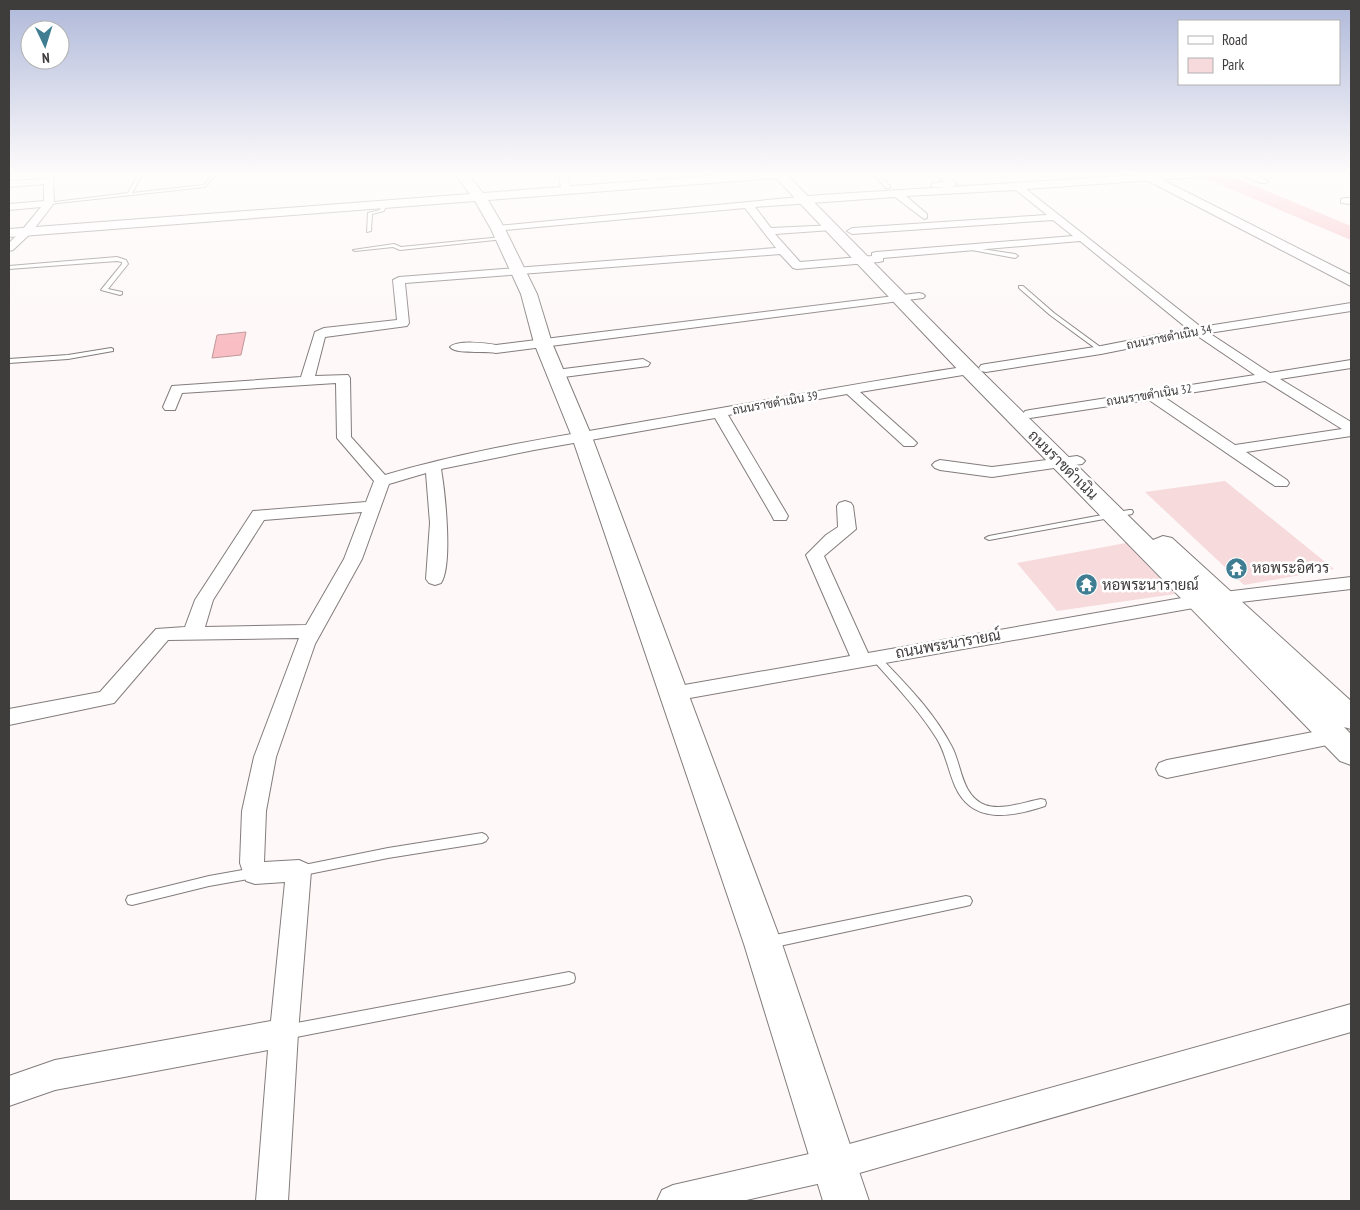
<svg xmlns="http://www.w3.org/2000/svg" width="1360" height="1210" viewBox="0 0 1360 1210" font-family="'PT Sans Narrow',Sarabun,sans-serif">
<rect width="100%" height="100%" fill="#fef8f8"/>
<path fill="#f6dadc" d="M 1225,481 L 1334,569 L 1244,585 L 1145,492 Z
M 1126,543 L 1175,594 L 1057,611 L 1017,563 Z"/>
<path fill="#f8bec3" stroke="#c0979a" d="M 246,332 L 241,355 L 212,358 L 217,335 Z"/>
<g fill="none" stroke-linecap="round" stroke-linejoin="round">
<path fill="#f8bec3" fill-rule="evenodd" d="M 1199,173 L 1224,173 L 1351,226 L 1351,240 L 1202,177 Z"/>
<defs>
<path id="lane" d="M 139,173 L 143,173 L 132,193 L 204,185 L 214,173 L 218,173 L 205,187 L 49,204 L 47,203 L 128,193 Z
M 872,173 L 876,173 L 890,186 L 890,188 L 886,188 Z
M 383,202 L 387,203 L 384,211 L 372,214 L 371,231 L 367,232 L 368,213 L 380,210 Z
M 502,237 L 504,237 L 504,239 L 400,250 L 393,247 L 355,251 L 353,250 L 394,244 L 401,247 Z
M 968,247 L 1015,254 L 1018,256 L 1015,258 L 966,249 L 966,248 Z
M 117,257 L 126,260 L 128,264 L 108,289 L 122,292 L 122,294 L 120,295 L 101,290 L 122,264 L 122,262 L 117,261 L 9,269 L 9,266 Z
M 1019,286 L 1023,286 L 1054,313 L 1103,349 L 1103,351 L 1099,351 L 1050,315 L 1019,288 Z
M 111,348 L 113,349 L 113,351 L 68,359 L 9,363 L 9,359 L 68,355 Z
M 1129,510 L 1132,510 L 1133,512 L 1132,514 L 989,540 L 985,538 L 989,536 Z
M 875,654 L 878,655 C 905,683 934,712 952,747 C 962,766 961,795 985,805 C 1002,811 1024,802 1041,799 L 1045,800 L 1046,803 L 1045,806 C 1012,817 972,825 955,786 C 948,770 946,754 937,739 C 919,710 895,685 872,659 L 870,657 L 872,655 Z
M 482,833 L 486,835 L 488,838 L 486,841 L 482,843 L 388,858 L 299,876 L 295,874 L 293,871 L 295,868 L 299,866 L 388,848 Z
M 254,868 L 258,869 L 260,873 L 258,877 L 254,878 L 209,886 L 132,905 L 128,904 L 126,900 L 128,896 L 132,895 L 209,876 Z
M 966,896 L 970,897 L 972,901 L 970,905 L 966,906 L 770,948 L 766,946 L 764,942 L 766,938 L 770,936 Z
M 569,972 L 574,974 L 575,978 L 574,982 L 569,984 L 286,1039 L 281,1037 L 279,1032 L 281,1027 L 286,1025 Z"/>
<path id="street" d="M 45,173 L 53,173 L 54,203 L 31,233 L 13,250 L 9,251 L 9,243 L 23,229 L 41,207 L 9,210 L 9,204 L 44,201 L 44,184 L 9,187 L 9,181 L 45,179 Z
M 559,173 L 567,173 L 571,190 L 569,192 L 563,192 L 561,190 Z
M 645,173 L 653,173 L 659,183 L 657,185 L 651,185 Z
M 934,173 L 944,173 L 957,184 L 952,187 L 932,187 L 932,183 L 944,182 Z
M 1175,173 L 1216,173 L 1212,176 L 1026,189 L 1201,327 L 1351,303 L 1351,311 L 1209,333 L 1270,373 L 1351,360 L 1351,368 L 1280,379 L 1351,422 L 1351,436 L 1246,452 L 1287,480 L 1289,483 L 1287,486 L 1275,486 L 1149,400 L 1030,418 L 1025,417 L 1023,414 L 1025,411 L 1030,410 L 1255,375 L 1196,335 L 1101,354 L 986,372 L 981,371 L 979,368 L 981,365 L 986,364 L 1101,346 L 1188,329 L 1080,241 L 883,258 L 883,261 L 879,262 L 797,269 L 793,268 L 780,254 L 405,283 L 409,323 L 407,326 L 325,337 L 315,376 L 348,375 L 350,378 L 351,437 L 385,475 C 469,450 555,437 641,422 C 751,403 859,383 969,366 L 976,370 L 969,374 L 860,392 L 914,440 L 917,443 L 914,446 L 904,446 L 847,394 L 728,415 L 788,516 L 786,520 L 774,520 L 772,516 L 715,418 L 534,450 L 441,469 C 445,492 453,565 441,583 L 435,585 L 429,583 L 426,579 L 430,523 L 426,473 L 389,484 L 362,559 L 315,644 L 276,757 L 266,811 L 264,862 L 299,860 L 308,864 L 311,871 L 298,1033 L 288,1201 L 256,1201 L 268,1050 L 55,1090 L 9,1106 L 9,1076 L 55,1060 L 271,1021 L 285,882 L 255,884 L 246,881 L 240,863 L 242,811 L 254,757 L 299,638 L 168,640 L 114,703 L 9,725 L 9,709 L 100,692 L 156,629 L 185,627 L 195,600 L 253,511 L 366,502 L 374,481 L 337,438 L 336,383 L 182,393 L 175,410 L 165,410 L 163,407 L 172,386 L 301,377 L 315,332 L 324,328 L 397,320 L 393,280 L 399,277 L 776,248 L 745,208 L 494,231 L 493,229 L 498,226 L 820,195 ZM 1016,190 L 1047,215 L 852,228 L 847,231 L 852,234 L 1053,220 L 1073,236 L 876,252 L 872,253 L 872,256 L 800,262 L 775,234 L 832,230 L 837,227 L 836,225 L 771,228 L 755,207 L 895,197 L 924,219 L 927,218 L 927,214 L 906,196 ZM 1265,381 L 1342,429 L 1235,445 L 1164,397 ZM 362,512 L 344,559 L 306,625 L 205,627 L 213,600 L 264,520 Z
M 1238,173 L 1250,173 L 1268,181 L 1266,183 L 1260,183 Z
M 1344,198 L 1351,198 L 1351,204 L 1341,203 L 1341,199 Z
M 919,293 L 923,294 L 925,296 L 923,298 L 496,353 C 484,350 457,355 450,347 C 457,340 486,343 496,345 Z
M 643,359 L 650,363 L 648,366 L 556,378 L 549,374 L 556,370 Z
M 1077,456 L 1082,458 L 1085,461 L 1082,464 L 992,477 L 940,470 L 935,468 L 932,465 L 935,462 L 940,460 L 992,467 Z
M 845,501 L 851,503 L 853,506 L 856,529 L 824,556 L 868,653 L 1199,595 L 1351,577 L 1351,589 L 1199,607 L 673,701 L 666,699 L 663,694 L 666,689 L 673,687 L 850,656 L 806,555 L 826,535 L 838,527 L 837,506 L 839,503 Z
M 1334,728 L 1342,730 L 1345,736 L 1342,742 L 1167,778 L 1159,775 L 1156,769 L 1159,763 L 1167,760 Z
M 1351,1004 L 1351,1032 L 835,1180 L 742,1201 L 657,1201 L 662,1190 L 673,1185 L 835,1148 Z"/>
<path id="secondary" d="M 454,173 L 467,173 L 483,193 L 746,173 L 802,173 L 800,176 L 789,177 L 976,366 L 1153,540 L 1163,536 L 1172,538 L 1351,701 L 1351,729 L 1344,727 L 1351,734 L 1351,765 L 1340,761 L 962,374 L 776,178 L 488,200 L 505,229 L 537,294 L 552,343 L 592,437 L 782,944 L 869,1201 L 823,1201 L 744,944 L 572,437 L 534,343 L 521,294 L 491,229 L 475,201 L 9,237 L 9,229 L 470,194 Z
M 1133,173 L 1149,173 L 1351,275 L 1351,286 Z"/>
</defs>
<use href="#lane" stroke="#837c7c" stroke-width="2"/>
<use href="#street" stroke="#837c7c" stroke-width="2"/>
<use href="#secondary" stroke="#837c7c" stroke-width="2"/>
<use href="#lane" fill="#fff" fill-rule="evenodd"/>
<use href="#street" fill="#fff" fill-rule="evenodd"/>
<use href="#secondary" fill="#fff" fill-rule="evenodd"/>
</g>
<linearGradient id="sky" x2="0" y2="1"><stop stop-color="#aeb8d9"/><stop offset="0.51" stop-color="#fffcfc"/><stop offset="1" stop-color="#fffcfc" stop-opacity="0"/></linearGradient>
<rect width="1360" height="342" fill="url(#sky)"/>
<defs>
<symbol id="temple-disc" viewBox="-11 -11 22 22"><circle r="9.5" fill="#3e7d92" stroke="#fff"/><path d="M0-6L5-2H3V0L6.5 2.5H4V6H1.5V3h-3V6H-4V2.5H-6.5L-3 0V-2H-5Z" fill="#fff"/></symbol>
</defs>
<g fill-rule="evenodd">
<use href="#temple-disc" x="1224" y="556" width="25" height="25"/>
<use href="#temple-disc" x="1074" y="572" width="25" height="25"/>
</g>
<g text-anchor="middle" stroke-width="5" stroke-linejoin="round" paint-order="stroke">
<g font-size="12" fill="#3f3c3c" stroke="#fff">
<text transform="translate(1169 337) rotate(-11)" y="4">ถนนราชดำเนิน 34</text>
<text transform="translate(1149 395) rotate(-9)" y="4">ถนนราขดำเนิน 32</text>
<text transform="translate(775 403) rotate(-10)" y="4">ถนนราชดำเนิน 39</text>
</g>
<g font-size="15" fill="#3f3c3c" stroke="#fff">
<text transform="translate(1063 465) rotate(45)" y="5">ถนนราขดำเนิน</text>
<text transform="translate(948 644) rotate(-10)" y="5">ถนนพระนารายณ์</text>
</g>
<g font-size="15" fill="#3f3c3c" stroke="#fff" text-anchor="start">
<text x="1252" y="573">หอพระอิศวร</text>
<text x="1102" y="590">หอพระนารายณ์</text>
</g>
</g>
<rect width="1360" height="1210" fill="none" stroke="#3f3c3c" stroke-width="20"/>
<rect x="1178" y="20" width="162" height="65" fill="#ffffff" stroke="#b2b1b1"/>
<rect x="1188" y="36" width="25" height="8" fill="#ffffff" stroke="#b2b1b1"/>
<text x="1222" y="45" font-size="15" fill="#3f3c3c">Road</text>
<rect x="1188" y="58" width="25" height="15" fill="#f6dadc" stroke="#b2b1b1"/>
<text x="1222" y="70" font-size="15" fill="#3f3c3c">Park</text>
<g transform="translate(45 45) rotate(176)"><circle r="24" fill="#ffffff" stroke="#b2b1b1"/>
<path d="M0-4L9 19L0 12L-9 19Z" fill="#3e7d92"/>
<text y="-8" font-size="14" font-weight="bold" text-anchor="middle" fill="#3f3c3c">N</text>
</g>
</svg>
